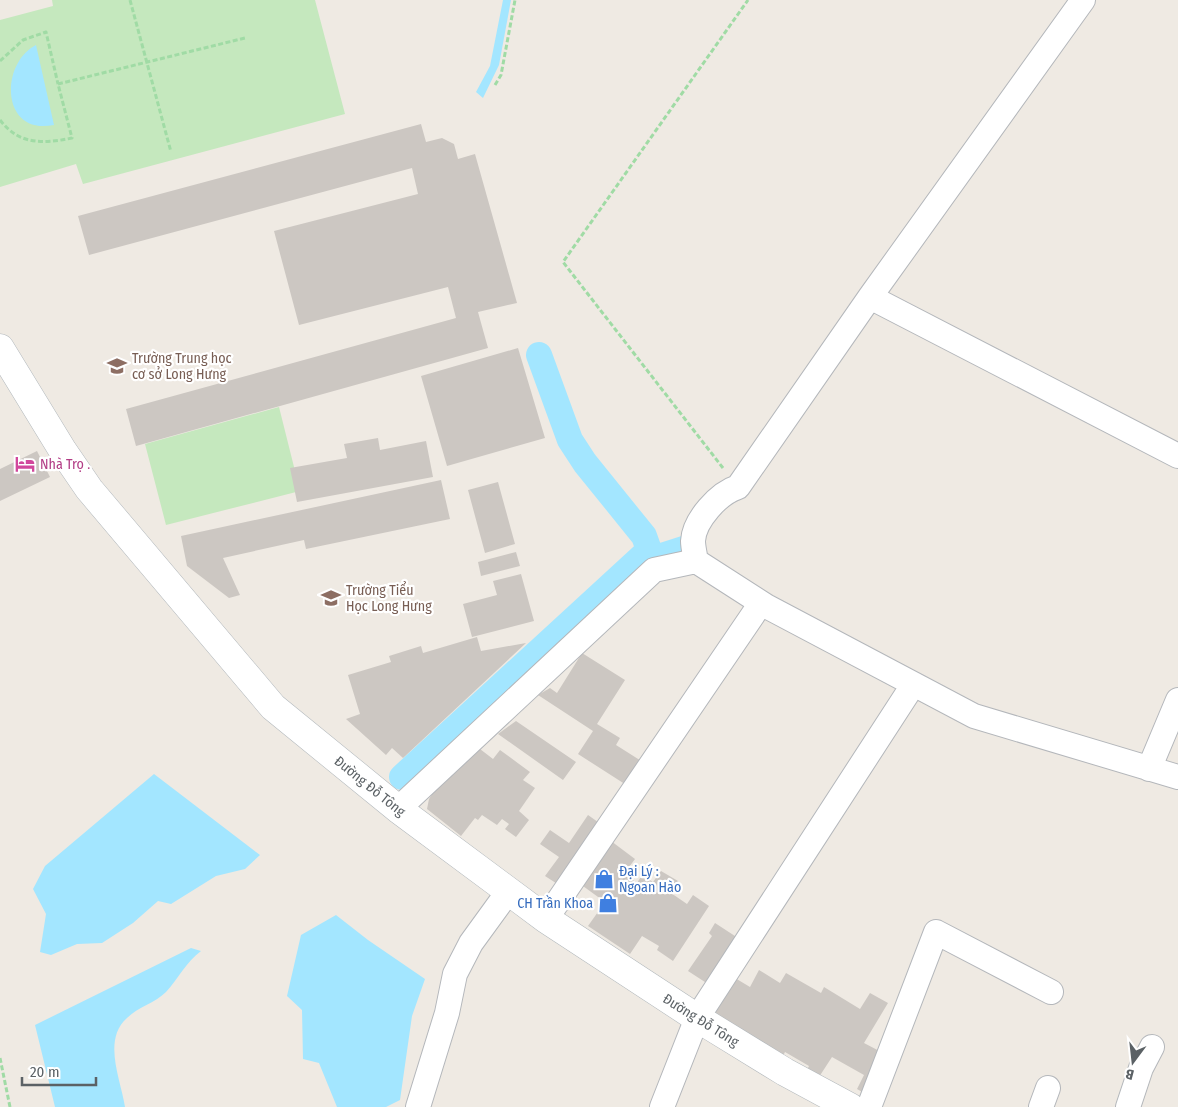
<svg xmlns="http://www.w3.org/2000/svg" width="1178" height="1107" viewBox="0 0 1178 1107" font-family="'Fira Sans Condensed',sans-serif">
<rect width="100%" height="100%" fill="#efeae3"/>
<path fill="#c5e8be" d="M 52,0 L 315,0 L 345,114 L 83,184 L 76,164 L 0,187 L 0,20 L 53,6 Z
M 279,407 L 300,491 L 166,525 L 145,444 Z"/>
<path fill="#a3e6ff" d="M 503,0 L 511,0 L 499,65 L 483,98 L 476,92 L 490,66 Z
M 36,45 L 54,125 C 0,136 0,63 36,45 Z
M 154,774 L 260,855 L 245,869 L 216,876 L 171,904 L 158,901 L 133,923 L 102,943 L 77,944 L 51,955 L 40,952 L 46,914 L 33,889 L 45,866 Z
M 336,915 L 368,940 L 425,979 L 412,1016 L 400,1100 L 386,1107 L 337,1107 L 319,1063 L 303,1059 L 302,1010 L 287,996 L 301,935 Z
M 191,948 L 201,951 C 186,962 178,979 166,992 C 155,1003 138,1007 127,1018 C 102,1040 121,1080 125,1107 L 55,1107 L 35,1025 Z"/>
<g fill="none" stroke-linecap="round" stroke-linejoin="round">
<path stroke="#a3e6ff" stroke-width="26" d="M 635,570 L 659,557 L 687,548
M 402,777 L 649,550 L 644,536 L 585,463 L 570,440 L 539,355"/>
</g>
<path fill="#ccc7c2" d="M 421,124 L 426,142 L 442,138 L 454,144 L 458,159 L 475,154 L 517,303 L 478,312 L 488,348 L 136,446 L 126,409 L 456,318 L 448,287 L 299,325 L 274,231 L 418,194 L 412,168 L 89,255 L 78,216 Z
M 518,348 L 545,438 L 447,466 L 421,376 Z
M 378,438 L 380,450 L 426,441 L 433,477 L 297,502 L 290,468 L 347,458 L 344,444 Z
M 37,451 L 50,477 L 0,501 L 0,469 Z
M 441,480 L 450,519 L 306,549 L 304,540 L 223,558 L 240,595 L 229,598 L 187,566 L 181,536 Z
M 498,482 L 515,544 L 485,553 L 468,490 Z
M 516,552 L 520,566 L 481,576 L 478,562 Z
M 521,574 L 534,621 L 472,637 L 463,604 L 497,595 L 493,581 Z
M 477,637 L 481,651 L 526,643 L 403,758 L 392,748 L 386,755 L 346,719 L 360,714 L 348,675 L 391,662 L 389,656 L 421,646 L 423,653 Z
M 582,653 L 625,680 L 597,724 L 620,738 L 616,745 L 646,764 L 631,788 L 578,754 L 593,731 L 538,695 L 550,688 L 557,693 Z
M 516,721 L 576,762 L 563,780 L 498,734 Z
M 480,749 L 493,759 L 500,750 L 530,772 L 523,780 L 535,788 L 519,811 L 529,820 L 516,837 L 505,829 L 509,824 L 502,819 L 497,825 L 482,815 L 478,820 L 475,818 L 461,836 L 427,809 L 429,799 L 436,788 Z
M 588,815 L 605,827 L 562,887 L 545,876 L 559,857 L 540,844 L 550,830 L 569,843 Z
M 607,838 L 635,859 L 624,874 L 637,883 L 642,875 L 653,882 L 661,871 L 678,881 L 671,893 L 687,904 L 693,895 L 709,906 L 673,961 L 657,950 L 659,946 L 642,936 L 630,954 L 588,926 L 605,902 L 576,881 Z
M 715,923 L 738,938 L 708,984 L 688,971 L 712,936 L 709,933 Z
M 759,970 L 780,983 L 786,973 L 821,993 L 824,987 L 860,1009 L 870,993 L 888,1003 L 864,1043 L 887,1055 L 871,1097 L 857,1089 L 864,1075 L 832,1057 L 819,1077 L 807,1070 L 809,1066 L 785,1052 L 783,1056 L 706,1012 L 730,975 L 750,987 Z"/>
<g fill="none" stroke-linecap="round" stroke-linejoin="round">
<defs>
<path id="street" d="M 870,297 L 1178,456
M 696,561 C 695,555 693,547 693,541 C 694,520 719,493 738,487 L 870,297 L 1083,0
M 1149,769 L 1178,700
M 398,809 L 654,570 L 696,561 L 766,606 L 974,716 L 1178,777
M 546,919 L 761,603
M 418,1107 L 447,1013 L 455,974 L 471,943 L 508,892
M 662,1107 L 697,1018 L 913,685
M 869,1107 L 936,932 L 1051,992
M 1041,1107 L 1048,1088
M 1128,1107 L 1141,1068 L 1152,1047"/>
<path id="secondary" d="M 0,348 L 63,451 L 89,489 L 273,707 L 398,809 L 546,919 L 697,1018 L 785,1072 L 850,1107"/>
</defs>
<use href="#street" stroke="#b4b7bb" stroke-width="26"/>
<use href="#secondary" stroke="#b2b8bc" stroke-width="29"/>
<path stroke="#a0dba5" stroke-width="3" stroke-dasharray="5 2.5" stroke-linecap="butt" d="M 130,0 L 171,152
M 0,61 L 23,40 L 46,32 L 58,84
M 495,85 L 501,75 L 515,0
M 0,120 C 19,145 43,144 72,138 L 58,84 L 245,38
M 723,468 L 563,262 L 748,0
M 0,1058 L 10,1107"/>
<use href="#street" stroke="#fff" stroke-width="24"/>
<use href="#secondary" stroke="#fff" stroke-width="28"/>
</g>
<defs>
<symbol id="school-bare" viewBox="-9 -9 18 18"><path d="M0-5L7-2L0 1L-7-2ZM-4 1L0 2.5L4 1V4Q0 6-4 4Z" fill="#8d6e63" stroke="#fff" stroke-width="2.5" paint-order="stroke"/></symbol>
<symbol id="hotel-bare" viewBox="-9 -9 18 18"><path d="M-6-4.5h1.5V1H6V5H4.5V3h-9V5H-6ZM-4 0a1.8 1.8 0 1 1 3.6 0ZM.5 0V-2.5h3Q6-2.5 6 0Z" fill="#d1479c" stroke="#fff" stroke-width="2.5" paint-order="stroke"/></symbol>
<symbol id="shop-bare" viewBox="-9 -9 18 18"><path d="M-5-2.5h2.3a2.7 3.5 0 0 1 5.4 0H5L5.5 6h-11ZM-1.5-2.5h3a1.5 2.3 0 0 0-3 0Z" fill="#3f7fe0" stroke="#fff" stroke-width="2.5" paint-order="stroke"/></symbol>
</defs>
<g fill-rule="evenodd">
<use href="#school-bare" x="103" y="352" width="28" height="28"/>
<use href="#hotel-bare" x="11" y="450" width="28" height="28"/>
<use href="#school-bare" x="317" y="584" width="28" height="28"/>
<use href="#shop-bare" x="590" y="865" width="28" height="28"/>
<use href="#shop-bare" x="594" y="889" width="28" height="28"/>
</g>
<g text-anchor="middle" stroke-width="4.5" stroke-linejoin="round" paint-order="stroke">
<g font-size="14" fill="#785e54" stroke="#fff" text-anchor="start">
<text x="132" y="363">Trường Trung học<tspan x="132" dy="16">cơ sở Long Hưng</tspan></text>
<text x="346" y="595">Trường Tiểu<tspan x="346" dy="16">Học Long Hưng</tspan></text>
</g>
<g font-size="14" fill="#b23c85" stroke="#fff" text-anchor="start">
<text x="40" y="469">Nhà Trọ .</text>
</g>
<g font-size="14" fill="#5b6165" stroke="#fff">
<text transform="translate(370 786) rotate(39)" y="5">Đường Đỗ Tông</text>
<text transform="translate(701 1020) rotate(32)" y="5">Đường Đỗ Tông</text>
</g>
<g font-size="14" fill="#366cbe" stroke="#fff" text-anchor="start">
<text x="619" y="876">Đại Lý :<tspan x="619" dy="16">Ngoan Hào</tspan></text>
<text x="593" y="908" text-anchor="end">CH Trần Khoa</text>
</g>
</g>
<g transform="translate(1133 1062) rotate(195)" stroke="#ffffff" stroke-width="4" paint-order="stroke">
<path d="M0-4L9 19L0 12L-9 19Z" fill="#5b6165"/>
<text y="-8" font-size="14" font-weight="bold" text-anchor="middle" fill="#5b6165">B</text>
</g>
<path d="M22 1077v8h74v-8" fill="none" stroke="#5b6165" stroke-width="2.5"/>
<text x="30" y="1077" font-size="15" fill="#5b6165" stroke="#ffffff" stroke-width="4" paint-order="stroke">20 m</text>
</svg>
